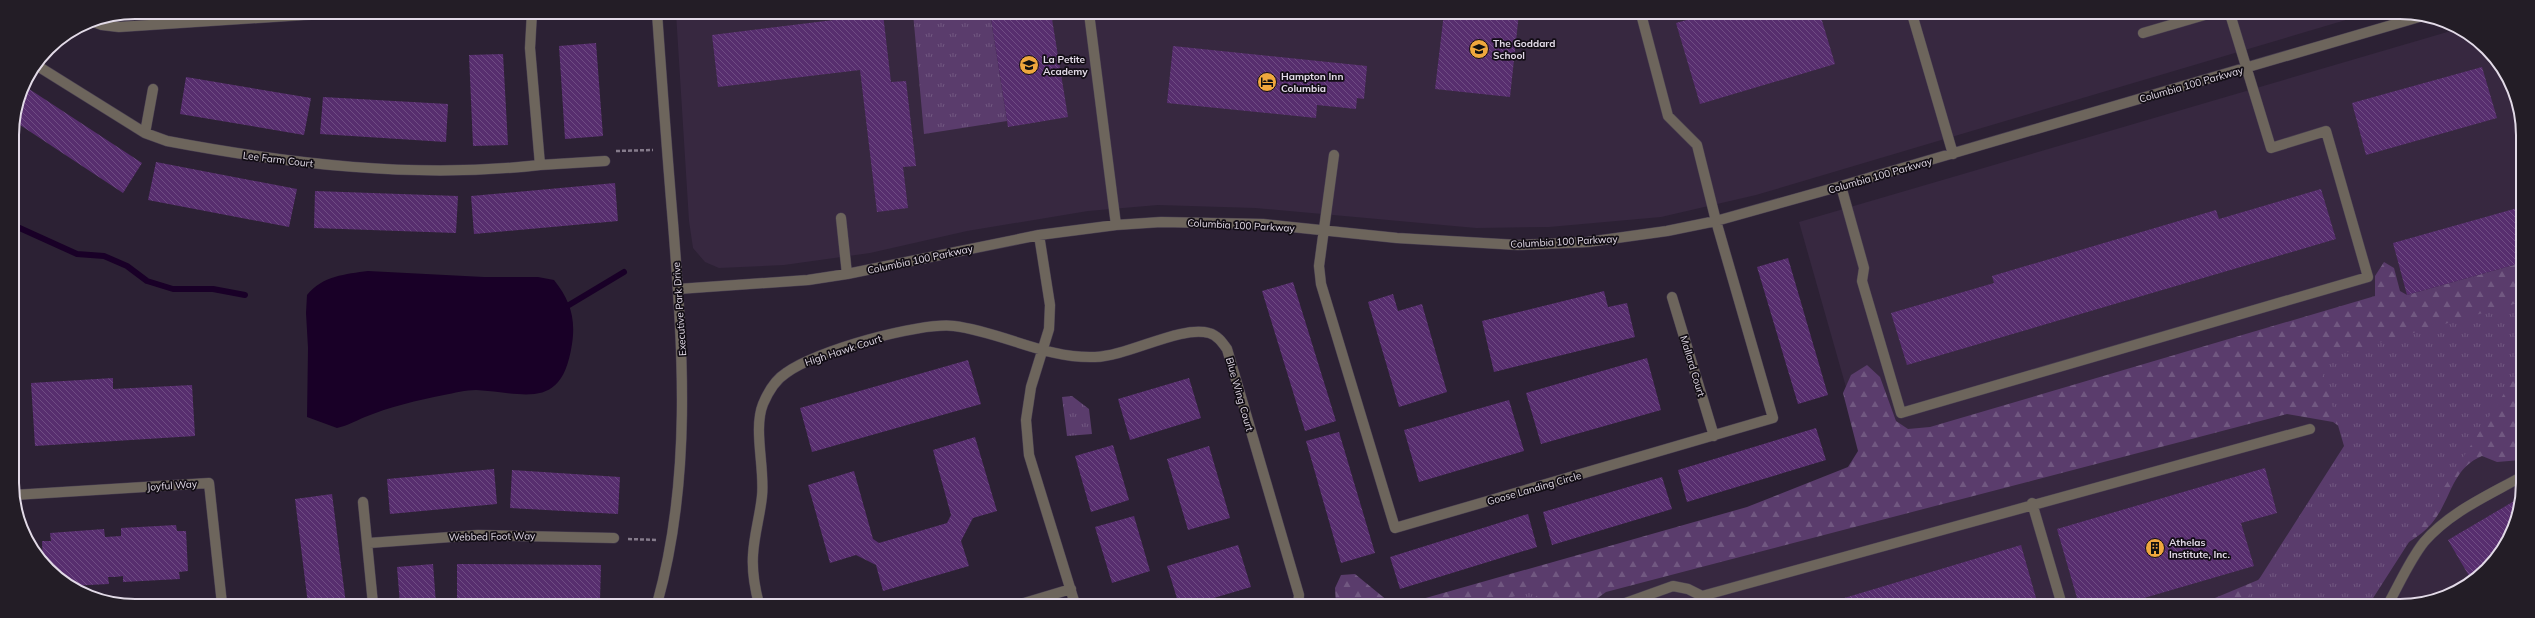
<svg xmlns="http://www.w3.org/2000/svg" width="2535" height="618" viewBox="0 0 2535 618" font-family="Mulish,sans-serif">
<defs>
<pattern id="forest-firs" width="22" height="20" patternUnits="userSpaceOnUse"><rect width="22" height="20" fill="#5a3c6c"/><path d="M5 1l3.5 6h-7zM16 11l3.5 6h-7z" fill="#715881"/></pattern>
<pattern id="park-tufts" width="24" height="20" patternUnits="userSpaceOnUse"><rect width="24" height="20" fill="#5a3c6c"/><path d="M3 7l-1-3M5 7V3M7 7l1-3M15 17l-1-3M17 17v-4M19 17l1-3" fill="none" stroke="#715881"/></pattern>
<pattern id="building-back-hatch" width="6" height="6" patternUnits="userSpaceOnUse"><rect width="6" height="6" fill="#572e6e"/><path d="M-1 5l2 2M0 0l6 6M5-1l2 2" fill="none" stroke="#6f4c83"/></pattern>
</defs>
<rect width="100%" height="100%" fill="#2c2134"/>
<path fill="#372840" d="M 676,13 L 2366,14 L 1756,195 L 1661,217 L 1549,227 L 1476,228 L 1255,208 L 1158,205 L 1088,211 L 967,231 L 870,253 L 784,265 L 719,268 L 705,262 L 693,248 L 689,221 Z
M 2461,28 L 2487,48 L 2510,80 L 2521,111 L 2521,507 L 2506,545 L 2481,576 L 2447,597 L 2408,606 L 1528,605 L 1873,482 L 1799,222 Z"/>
<path fill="url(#forest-firs)" d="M 2384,262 L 2394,268 L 2400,291 L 2407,295 L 2521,263 L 2521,460 L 2497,462 L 2482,456 C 2451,469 2452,499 2432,523 C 2420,538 2401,545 2386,557 C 2375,566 2362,593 2354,606 L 2202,606 L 2203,603 L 2258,580 L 2299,543 L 2359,440 L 2333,422 L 2287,414 L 1606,592 L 1588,605 L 1336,605 L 1335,588 L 1341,575 L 1355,574 L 1388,601 L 1408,603 L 1747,507 L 1848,467 L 1858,451 L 1843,393 L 1851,375 L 1867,365 L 1880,377 L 1896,421 L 1908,429 L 1930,427 L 2375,296 L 2375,276 Z"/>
<path fill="url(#park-tufts)" d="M 913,13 L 990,13 L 1007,121 L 924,134 Z
M 2521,302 L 2521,367 L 2368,606 L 2242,606 L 2344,446 L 2319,360 Z
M 1072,396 L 1089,409 L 1092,434 L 1067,436 L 1062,397 Z
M 1545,587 L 1528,605 L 1486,605 Z"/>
<path fill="#190027" d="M 368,271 L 484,277 L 538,277 L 554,280 C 570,300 576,318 572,344 C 562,411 526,393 476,390 C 466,390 454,393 444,395 C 418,400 389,407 365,417 C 355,421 347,426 337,428 L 307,417 L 308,348 L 306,313 L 307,295 C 322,276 346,274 368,271 Z"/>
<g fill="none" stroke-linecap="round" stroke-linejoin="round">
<path stroke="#190027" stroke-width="6" d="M 13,225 L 77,254 L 104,256 L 127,266 L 147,281 L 173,289 L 213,289 L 245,295
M 569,305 L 624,272"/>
</g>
<path fill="url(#building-back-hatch)" d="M 990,13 L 1051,13 L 1068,117 L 1008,127 Z
M 1444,13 L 1519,13 L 1510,97 L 1435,89 Z
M 883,14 L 891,82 L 906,81 L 916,166 L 903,167 L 908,208 L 877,212 L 860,70 L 718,87 L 712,35 Z
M 1708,14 L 1820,14 L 1835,64 L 1700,104 L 1676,23 Z
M 596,43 L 603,136 L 565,139 L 559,46 Z
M 1173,46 L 1367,66 L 1364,99 L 1357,98 L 1356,109 L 1317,105 L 1316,118 L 1167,103 Z
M 503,54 L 508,145 L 473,146 L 469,55 Z
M 2482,67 L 2497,118 L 2366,155 L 2352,103 Z
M 186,77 L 311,98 L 304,135 L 180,114 Z
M 23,85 L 142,163 L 123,193 L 14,121 Z
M 323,97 L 448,104 L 446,142 L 320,134 Z
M 156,162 L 297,189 L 289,227 L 148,200 Z
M 615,183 L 618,221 L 474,234 L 471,196 Z
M 2321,189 L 2336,239 L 1907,365 L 1891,313 L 1994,283 L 1992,276 L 2216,210 L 2219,219 Z
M 315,191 L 458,196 L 456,233 L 314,228 Z
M 2521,207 L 2521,263 L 2407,295 L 2393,243 Z
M 1788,258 L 1828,395 L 1798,404 L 1757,267 Z
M 1293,282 L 1336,421 L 1305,431 L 1262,291 Z
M 1604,291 L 1608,307 L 1627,303 L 1635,337 L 1494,372 L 1482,321 Z
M 1393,294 L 1398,311 L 1422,304 L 1447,392 L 1399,407 L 1368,302 Z
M 1647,358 L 1661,410 L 1541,444 L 1526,393 Z
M 968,360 L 981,404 L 812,452 L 800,408 Z
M 113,378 L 113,389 L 192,385 L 195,436 L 35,446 L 31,383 Z
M 1189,378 L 1201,418 L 1130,440 L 1118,399 Z
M 1509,400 L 1524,451 L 1419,482 L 1404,430 Z
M 1816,428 L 1826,460 L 1687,502 L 1678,470 Z
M 1339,432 L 1375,553 L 1341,563 L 1306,441 Z
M 975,437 L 997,511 L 973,518 L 961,541 L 969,566 L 883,591 L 876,565 L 856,555 L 830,563 L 808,485 L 854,471 L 873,539 L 879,543 L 947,523 L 951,515 L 933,450 Z
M 1113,445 L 1129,500 L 1091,512 L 1075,456 Z
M 1209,446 L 1230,518 L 1188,530 L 1167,459 Z
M 2265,468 L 2277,513 L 2241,523 L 2254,566 L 2120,605 L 2079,605 L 2057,529 Z
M 494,469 L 497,504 L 390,514 L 387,479 Z
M 512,470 L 620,477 L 618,514 L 510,508 Z
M 1662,477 L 1672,509 L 1552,545 L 1543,512 Z
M 332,494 L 346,604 L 308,604 L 295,499 Z
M 2521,497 L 2521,507 L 2506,545 L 2481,576 L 2472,581 L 2448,540 Z
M 1528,514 L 1537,547 L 1400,589 L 1390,557 Z
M 1134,516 L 1150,571 L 1112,583 L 1095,527 Z
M 176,525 L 177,531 L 186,531 L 188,571 L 179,572 L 180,579 L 123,582 L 123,576 L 115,577 L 108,577 L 109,584 L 69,586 L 43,564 L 42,541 L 51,541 L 50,533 L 104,529 L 105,537 L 121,536 L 121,528 Z
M 1238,545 L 1251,587 L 1190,605 L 1179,605 L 1167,566 Z
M 2021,545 L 2038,605 L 1821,605 Z
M 433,564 L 436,604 L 400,604 L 397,567 Z
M 457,564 L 601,565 L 600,600 L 457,600 Z"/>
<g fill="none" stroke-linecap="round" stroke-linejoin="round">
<defs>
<path id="minor" d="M 1089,13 L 1116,225
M 1912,14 L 1953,154
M 91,21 L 102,25 L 119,27 L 350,12
M 2143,33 L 2208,14
M 36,65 L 145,133 L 167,141 C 289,164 416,179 540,165 L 530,48 L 532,12
M 145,133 L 153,89
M 1334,155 L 1319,266 L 1321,284 L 1395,528 L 1773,418 L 1716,221 L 1697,145 L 1668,116 L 1641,14
M 540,165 L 605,161
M 1841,186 L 1864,268 L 1862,281 L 1901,413 L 2368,277 L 2326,131 L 2271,148 L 2230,14
M 841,218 L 847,274
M 1039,235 L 1050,305 L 1049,329 L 1031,387 L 1026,420 L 1029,455 L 1075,604
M 678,289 L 808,280 L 847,274 L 1039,235 L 1116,225 L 1161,222 L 1263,224 L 1397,238 L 1518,245 L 1588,242 L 1667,231 L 1716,221 L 1841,186 L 2426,15
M 1672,297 L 1714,436
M 14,495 L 209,483 L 222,604
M 363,502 L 373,604
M 2032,503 L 2062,605
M 369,543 L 478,535 L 614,538
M 1702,596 L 2310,429
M 657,604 C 692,479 683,351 673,223 C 667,153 662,83 657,13
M 759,604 C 755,589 752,571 753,555 C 754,535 760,516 762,496 C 765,468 753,429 763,404 C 768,392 775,380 786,373 C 815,351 919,322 954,326 C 1002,332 1046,359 1095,357 C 1128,356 1181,325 1209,333 C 1217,335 1222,342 1227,349 L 1299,595 L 1298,605
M 1021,604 L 1071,589
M 1620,605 L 1673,586 L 1688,589 L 1702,596 L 1704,605
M 2387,606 C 2399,585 2409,561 2424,542 C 2450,512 2487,496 2521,477"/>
</defs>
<use href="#minor" stroke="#493f51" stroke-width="11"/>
<path stroke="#857b8b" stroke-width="2.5" stroke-dasharray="4 2" stroke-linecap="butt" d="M 616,151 L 653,150
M 628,539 L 657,540"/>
<use href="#minor" stroke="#6d655c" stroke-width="10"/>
</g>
<defs>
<symbol id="school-disc" viewBox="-11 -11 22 22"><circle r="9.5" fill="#efa73d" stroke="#120d15"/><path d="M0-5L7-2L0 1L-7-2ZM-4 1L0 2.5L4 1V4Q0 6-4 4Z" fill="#111"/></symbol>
<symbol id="hotel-disc" viewBox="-11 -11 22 22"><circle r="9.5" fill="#efa73d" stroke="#120d15"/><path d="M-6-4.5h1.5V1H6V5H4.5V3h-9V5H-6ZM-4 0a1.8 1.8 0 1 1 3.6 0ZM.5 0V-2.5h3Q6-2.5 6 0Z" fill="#111"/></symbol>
<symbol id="building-disc" viewBox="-11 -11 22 22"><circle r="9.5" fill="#efa73d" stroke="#120d15"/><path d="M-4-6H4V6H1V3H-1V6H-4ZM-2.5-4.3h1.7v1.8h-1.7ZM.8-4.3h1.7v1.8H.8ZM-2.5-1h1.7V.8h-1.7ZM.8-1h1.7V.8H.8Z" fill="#111"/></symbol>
</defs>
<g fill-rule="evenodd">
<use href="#school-disc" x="1468" y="38" width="22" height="22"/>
<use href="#school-disc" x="1018" y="54" width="22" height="22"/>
<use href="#hotel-disc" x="1256" y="71" width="22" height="22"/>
<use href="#building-disc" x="2144" y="537" width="22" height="22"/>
</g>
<g text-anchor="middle" stroke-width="3.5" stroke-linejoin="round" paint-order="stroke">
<g font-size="10" font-weight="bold" fill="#e2dae7" stroke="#120d15" text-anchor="start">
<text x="1493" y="47">The Goddard<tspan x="1493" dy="12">School</tspan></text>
<text x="1043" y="63">La Petite<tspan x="1043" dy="12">Academy</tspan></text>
<text x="1281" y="80">Hampton Inn<tspan x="1281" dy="12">Columbia</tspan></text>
<text x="2169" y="546">Athelas<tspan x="2169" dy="12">Institute, Inc.</tspan></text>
</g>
<g font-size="10" fill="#e2dae7" stroke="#120d15">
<text transform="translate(2191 84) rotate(-16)" y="4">Columbia 100 Parkway</text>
<text transform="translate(278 159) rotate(7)" y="4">Lee Farm Court</text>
<text transform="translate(1880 175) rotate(-16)" y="4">Columbia 100 Parkway</text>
<text transform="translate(1241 225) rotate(3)" y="4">Columbia 100 Parkway</text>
<text transform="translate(1564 241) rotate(-3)" y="4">Columbia 100 Parkway</text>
<text transform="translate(920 259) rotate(-12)" y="4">Columbia 100 Parkway</text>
<text transform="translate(679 309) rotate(-94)" y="4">Executive Park Drive</text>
<text transform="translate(843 350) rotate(-18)" y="4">High Hawk Court</text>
<text transform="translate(1693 366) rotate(73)" y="4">Mallard Court</text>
<text transform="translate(1240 394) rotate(74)" y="4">Blue Wing Court</text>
<text transform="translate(172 485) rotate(-4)" y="4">Joyful Way</text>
<text transform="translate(1534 488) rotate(-16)" y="4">Goose Landing Circle</text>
<text transform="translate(492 536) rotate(-1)" y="4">Webbed Foot Way</text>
</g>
</g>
<path d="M0 0H2535V618H0ZM135 19H2400A116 116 0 0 1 2516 135V483A116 116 0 0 1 2400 599H135A116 116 0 0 1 19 483V135A116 116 0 0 1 135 19Z" fill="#231d26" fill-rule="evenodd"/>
<path fill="none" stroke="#e2dae7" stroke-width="2" d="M135 19H2400A116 116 0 0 1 2516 135V483A116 116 0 0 1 2400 599H135A116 116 0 0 1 19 483V135A116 116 0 0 1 135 19Z"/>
</svg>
